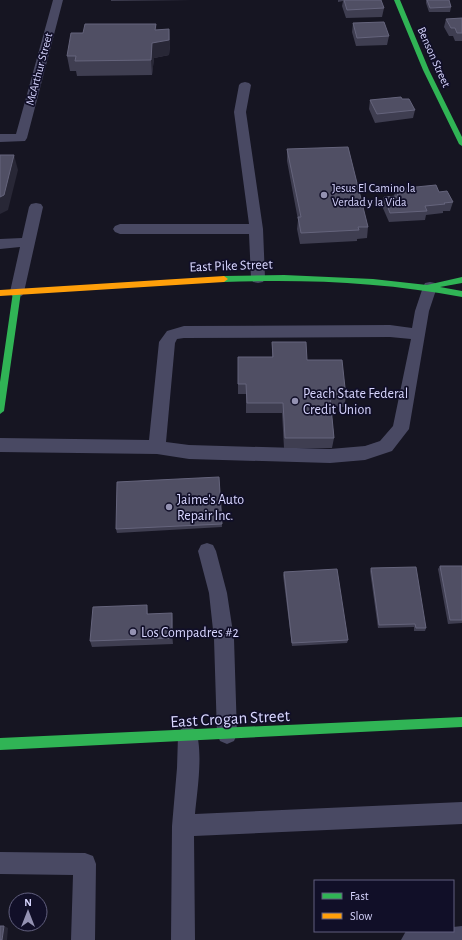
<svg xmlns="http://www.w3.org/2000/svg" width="462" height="940" viewBox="0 0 462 940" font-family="'Alegreya Sans',sans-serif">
<rect width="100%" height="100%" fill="#161522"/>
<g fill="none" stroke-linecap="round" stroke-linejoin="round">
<path fill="#494963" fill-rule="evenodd" d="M 53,0 L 63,0 L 27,138 L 25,141 L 0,142 L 0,134 L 16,134 Z
M 245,82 L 249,83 L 251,85 L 246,112 L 263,229 L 265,278 L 263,282 L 258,283 L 253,282 L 251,278 L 249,234 L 120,234 L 115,232 L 113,229 L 115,226 L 120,224 L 249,224 L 234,112 L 239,85 L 241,83 Z
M 36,203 L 41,204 L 43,207 L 24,292 L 22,296 L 17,297 L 12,296 L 10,292 L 20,247 L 0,249 L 0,239 L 22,238 L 29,207 L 31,204 Z
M 430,282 L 435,283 L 437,287 L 429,311 L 409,429 L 392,451 L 365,460 L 330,463 L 189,459 L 157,454 L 0,452 L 0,438 L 149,440 L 159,342 L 167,331 L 184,326 L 390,325 L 412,328 L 415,311 L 423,287 L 425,283 ZM 390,337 L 411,339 L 393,426 L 380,441 L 365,446 L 330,449 L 189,445 L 166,442 L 175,343 L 177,339 L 184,338 Z
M 207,543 L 213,545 L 216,551 L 227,593 L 234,639 L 237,734 L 234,741 L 227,744 L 220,741 L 217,734 L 214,639 L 209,593 L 198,551 L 201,545 Z
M 188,726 L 195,729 C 204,749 197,792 195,814 L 462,802 L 462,824 L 194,836 L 195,940 L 171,940 L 172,826 L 177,768 L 178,736 L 181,729 Z
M 0,852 L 85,853 L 93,856 L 96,864 L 95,940 L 71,940 L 73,875 L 0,874 Z
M 462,926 L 462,940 L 401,940 L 406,931 L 453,931 L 453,927 Z"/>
<path fill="#30b455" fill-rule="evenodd" d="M 394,0 L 400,0 L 429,70 L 462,137 L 462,146 L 459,144 L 423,70 Z
M 284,275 L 373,279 L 427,285 L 462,277 L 462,283 L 440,287 L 462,291 L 462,297 C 383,282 304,279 224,282 L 220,279 L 224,276 Z
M 17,289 L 21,292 L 4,411 L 0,414 L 0,382 L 13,292 Z
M 462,717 L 462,727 L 0,750 L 0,738 Z"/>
<path fill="#ff9f0a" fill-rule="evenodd" d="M 224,276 L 228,279 L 224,282 L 0,296 L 0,290 Z"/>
</g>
<path fill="#3f3e51" d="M 111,0 L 192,0 L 111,1 Z
M 338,0 L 375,0 L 384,8 L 382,17 L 346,18 L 342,6 L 343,1 L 338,2 Z
M 426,0 L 449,0 L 451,7 L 450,12 L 429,12 L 426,3 Z
M 462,18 L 462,41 L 455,41 L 453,36 L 449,36 L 444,27 L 446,19 Z
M 353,23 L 389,36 L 387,45 L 356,46 L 352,32 Z
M 156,24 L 156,30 L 169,29 L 170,44 L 169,55 L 154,58 L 152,75 L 77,76 L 76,71 L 70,71 L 67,56 Z
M 402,99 L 415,110 L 413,118 L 375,123 L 369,109 L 370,100 Z
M 287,149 L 368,227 L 367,238 L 357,239 L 357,241 L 300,244 L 297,229 L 298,220 L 287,161 Z
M 396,189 L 439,192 L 453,202 L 450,211 L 443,211 L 443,213 L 426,215 L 425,220 L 389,222 L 382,206 L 384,197 L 394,196 Z
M 272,342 L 307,360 L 346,397 L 344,407 L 331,407 L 334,438 L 332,448 L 284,448 L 282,413 L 246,413 L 246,394 L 238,394 L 238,357 L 272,357 Z
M 219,477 L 222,527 L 117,533 L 116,529 Z
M 440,566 L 462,566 L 462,623 L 448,624 L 438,569 Z
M 371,568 L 426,628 L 425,631 L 414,631 L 414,627 L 378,628 L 370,571 Z
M 284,572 L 348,640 L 347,643 L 292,646 L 283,575 Z
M 147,605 L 148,614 L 173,619 L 173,644 L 92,647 L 90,641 Z"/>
<path fill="#282736" d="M 156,24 L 157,39 L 169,29 L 170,44 L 169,55 L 154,58 L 152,75 L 151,60 L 152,43 Z
M 14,155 L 18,170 L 8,210 L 0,214 L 0,197 Z
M 172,613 L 173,619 L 173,644 L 172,638 Z
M 4,926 L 8,928 L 7,940 L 2,940 Z"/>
<path fill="#504f64" stroke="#65647c" d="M 344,0 L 381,0 L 384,8 L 347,10 Z
M 427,0 L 449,0 L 451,7 L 430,8 Z
M 462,18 L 462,33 L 457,33 L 455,28 L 451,28 L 446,19 Z
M 384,22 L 389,36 L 357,38 L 353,23 Z
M 85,24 L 156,24 L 155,30 L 169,29 L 169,40 L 152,43 L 151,60 L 75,61 L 76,56 L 67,56 L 71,33 L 83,33 Z
M 401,97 L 402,99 L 409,99 L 415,110 L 377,114 L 370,100 Z
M 348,147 L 368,227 L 358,227 L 359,230 L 301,233 L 298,217 L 301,217 L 287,149 Z
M 0,155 L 14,155 L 4,195 L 0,197 Z
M 436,185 L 439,192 L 447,191 L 453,202 L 444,203 L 445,204 L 425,206 L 427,211 L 390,213 L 384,197 L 398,196 L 396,189 Z
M 272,342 L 306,342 L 307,360 L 342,360 L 346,397 L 330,397 L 334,438 L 285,438 L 283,403 L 247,403 L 246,384 L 238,384 L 238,357 L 273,357 Z
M 219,477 L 222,524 L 116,529 L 117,482 Z
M 440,566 L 462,566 L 462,620 L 450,620 Z
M 416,567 L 426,628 L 416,628 L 415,624 L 379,625 L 371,568 Z
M 337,569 L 348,640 L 292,643 L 284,572 Z
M 147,605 L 147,614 L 172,613 L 172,638 L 90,641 L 93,607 Z
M 0,926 L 4,926 L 2,940 L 0,940 Z"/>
<g fill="#9492b2" stroke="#110f28" stroke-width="1.5">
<circle cx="324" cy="195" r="4"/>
<circle cx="295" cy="401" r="4"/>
<circle cx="169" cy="507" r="4"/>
<circle cx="133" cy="632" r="4"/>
</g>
<g text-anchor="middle" stroke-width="3.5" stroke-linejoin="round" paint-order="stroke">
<g font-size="12" fill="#d8d6ff" stroke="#110f28">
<text transform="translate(434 57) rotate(66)" y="4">Benson Street</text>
<text transform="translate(39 69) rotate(-75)" y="4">McArthur Street</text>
</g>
<g font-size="12" fill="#d8d6ff" stroke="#110f28" text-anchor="start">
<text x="332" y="192">Jesus El Camino la<tspan x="332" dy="14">Verdad y la Vida</tspan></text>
</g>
<g font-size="14" fill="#d8d6ff" stroke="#110f28">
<text transform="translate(231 265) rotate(-2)" y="5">East Pike Street</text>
</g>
<g font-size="14" fill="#d8d6ff" stroke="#110f28" text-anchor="start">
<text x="303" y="398">Peach State Federal<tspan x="303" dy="16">Credit Union</tspan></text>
<text x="177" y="504">Jaime's Auto<tspan x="177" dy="16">Repair Inc.</tspan></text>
<text x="141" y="637">Los Compadres #2</text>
</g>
<g font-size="17" fill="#d8d6ff" stroke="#110f28">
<text transform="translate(230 718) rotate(-3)" y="6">East Crogan Street</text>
</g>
</g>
<rect x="314" y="880" width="140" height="52" fill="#110f28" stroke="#615f7e"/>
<rect x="322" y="893" width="20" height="6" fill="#30b455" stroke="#615f7e"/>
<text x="350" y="900" font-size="12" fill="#d8d6ff">Fast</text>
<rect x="322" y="913" width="20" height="6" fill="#ff9f0a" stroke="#615f7e"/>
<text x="350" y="920" font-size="12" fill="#d8d6ff">Slow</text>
<g transform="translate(28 912)"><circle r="19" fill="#110f28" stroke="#615f7e"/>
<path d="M0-3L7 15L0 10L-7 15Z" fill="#9492b2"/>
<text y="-6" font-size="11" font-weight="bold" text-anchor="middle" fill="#d8d6ff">N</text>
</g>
</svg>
